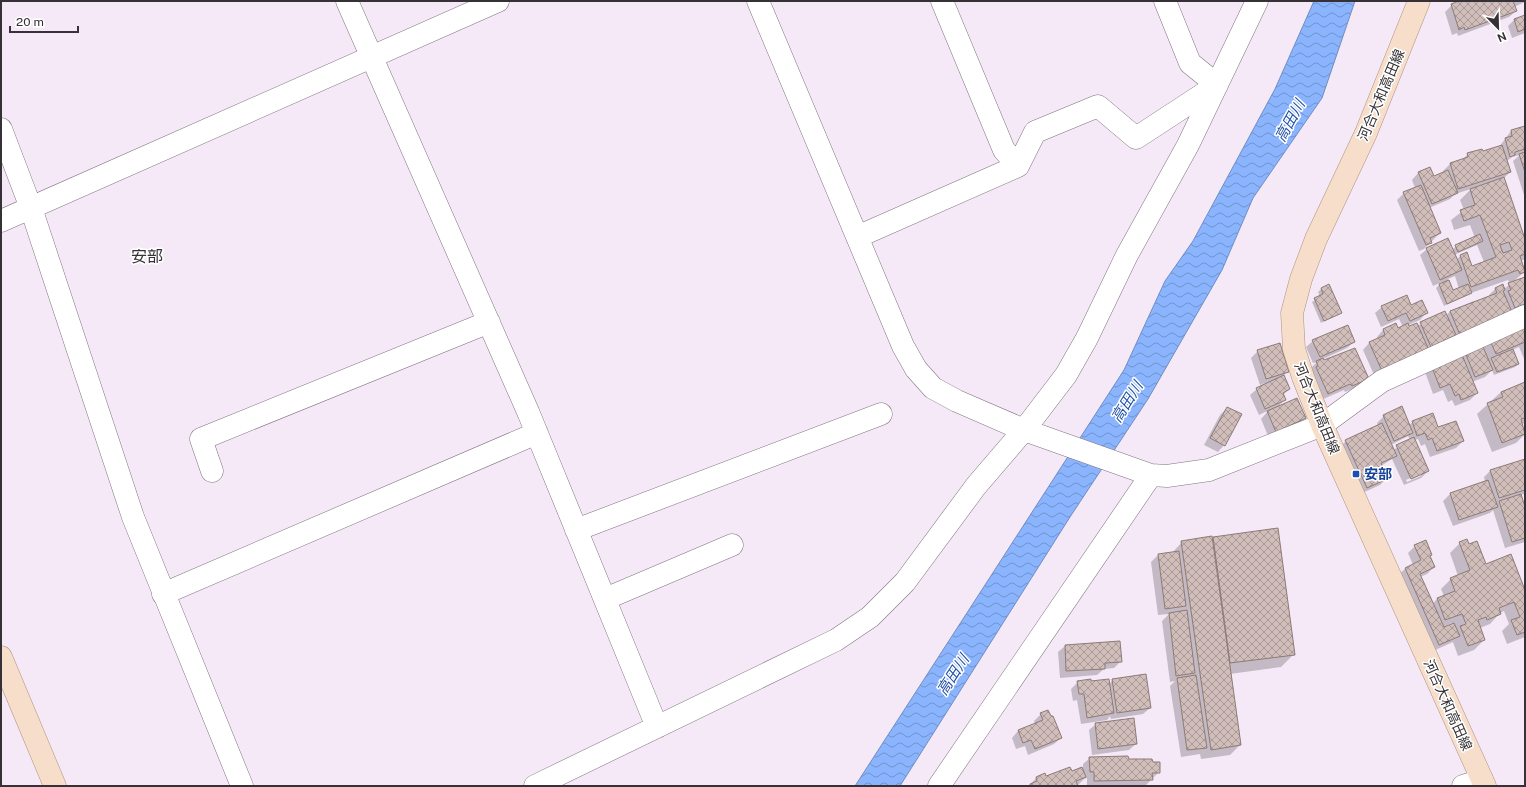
<svg xmlns="http://www.w3.org/2000/svg" width="1526" height="787" viewBox="0 0 1526 787" font-family="'Public Sans','Noto Sans JP',sans-serif">
<defs>
<pattern id="water-waves" width="16" height="10" patternUnits="userSpaceOnUse"><rect width="16" height="10" fill="#8ab4fd"/><path d="M0 5q4-4 8 0t8 0" fill="none" stroke="#7293ce"/></pattern>
<pattern id="building-cross-hatch" width="8" height="8" patternUnits="userSpaceOnUse"><rect width="8" height="8" fill="#d1bdb9"/><path d="M0 0l8 8M0 8l8-8" fill="none" stroke="#aa9a97"/></pattern>
</defs>
<rect width="100%" height="100%" fill="#f5e9f7"/>
<path fill="url(#water-waves)" stroke="#708dc1" d="M 1314,1 L 1355,1 L 1322,98 L 1253,198 L 1222,270 L 1148,399 L 1070,517 L 900,786 L 855,786 L 1124,370 L 1165,281 L 1193,241 L 1275,89 Z"/>
<path fill="#0003" fill-rule="evenodd" d="M 1462,1 L 1525,1 L 1525,2 L 1514,7 L 1516,11 L 1509,17 L 1458,36 L 1457,33 L 1452,35 L 1445,12 L 1452,5 Z
M 1525,16 L 1525,33 L 1512,38 L 1508,26 L 1514,20 Z
M 1525,127 L 1525,198 L 1513,161 L 1520,155 L 1512,157 L 1507,161 L 1510,172 L 1503,179 L 1525,242 L 1525,259 L 1521,261 L 1523,266 L 1525,263 L 1525,271 L 1513,282 L 1523,279 L 1525,275 L 1525,307 L 1375,377 L 1363,350 L 1369,343 L 1378,340 L 1377,337 L 1383,330 L 1403,327 L 1399,319 L 1381,327 L 1375,313 L 1382,307 L 1411,306 L 1426,313 L 1420,320 L 1408,325 L 1409,328 L 1446,316 L 1450,311 L 1474,301 L 1475,303 L 1489,297 L 1489,295 L 1495,289 L 1504,289 L 1510,284 L 1508,280 L 1471,293 L 1444,306 L 1436,288 L 1442,282 L 1433,286 L 1420,255 L 1427,249 L 1452,250 L 1456,246 L 1475,238 L 1470,225 L 1454,230 L 1451,220 L 1464,210 L 1460,200 L 1471,189 L 1455,194 L 1450,199 L 1429,208 L 1440,233 L 1424,249 L 1419,251 L 1397,200 L 1404,193 L 1415,188 L 1412,180 L 1418,173 L 1433,178 L 1444,173 L 1443,171 L 1450,164 L 1462,160 L 1468,154 L 1482,153 L 1499,147 L 1511,131 ZM 1477,245 L 1484,262 L 1471,267 L 1461,255 L 1456,260 L 1454,255 ZM 1455,276 L 1459,289 L 1453,291 L 1448,279 Z
M 1329,285 L 1341,313 L 1321,323 L 1312,302 L 1320,297 L 1318,292 L 1321,289 Z
M 1525,322 L 1525,361 L 1519,347 L 1512,350 L 1518,364 L 1515,367 L 1494,375 L 1492,370 L 1485,377 L 1472,382 L 1477,393 L 1470,400 L 1455,406 L 1452,400 L 1448,402 L 1443,390 L 1433,394 L 1424,369 Z
M 1313,341 L 1354,342 L 1347,348 L 1323,359 L 1324,361 L 1368,378 L 1361,385 L 1345,392 L 1344,390 L 1321,400 L 1310,369 L 1317,362 L 1313,363 L 1306,347 Z
M 1258,351 L 1288,371 L 1283,376 L 1289,389 L 1283,395 L 1285,399 L 1277,408 L 1305,418 L 1298,425 L 1269,438 L 1261,419 L 1269,410 L 1259,415 L 1250,395 L 1257,389 L 1266,385 L 1265,383 L 1260,385 L 1251,358 Z
M 1525,383 L 1525,423 L 1522,424 L 1525,434 L 1516,443 L 1492,452 L 1477,414 L 1501,392 Z
M 1227,408 L 1224,445 L 1218,452 L 1204,445 L 1220,415 Z
M 1384,416 L 1409,425 L 1413,422 L 1437,429 L 1463,441 L 1456,448 L 1430,457 L 1425,444 L 1421,446 L 1418,439 L 1414,440 L 1428,471 L 1421,478 L 1404,485 L 1392,459 L 1381,466 L 1386,479 L 1380,485 L 1360,494 L 1339,448 L 1346,441 L 1378,426 L 1377,423 ZM 1408,436 L 1410,440 L 1393,450 L 1391,445 ZM 1421,473 L 1421,476 L 1407,482 L 1406,480 Z
M 1525,460 L 1525,494 L 1520,495 L 1525,510 L 1525,542 L 1505,548 L 1493,510 L 1490,513 L 1453,526 L 1443,501 L 1450,494 L 1485,482 L 1484,477 L 1490,471 Z
M 1214,538 L 1294,654 L 1281,667 L 1230,674 L 1240,745 L 1230,755 L 1201,759 L 1200,754 L 1181,757 L 1170,686 L 1175,681 L 1170,682 L 1162,621 L 1169,614 L 1158,615 L 1151,562 L 1158,555 L 1172,553 L 1182,542 L 1211,541 Z
M 1425,541 L 1434,567 L 1427,574 L 1420,577 L 1432,604 L 1437,599 L 1444,596 L 1441,589 L 1451,579 L 1458,576 L 1450,553 L 1460,543 L 1468,545 L 1485,565 L 1525,593 L 1525,637 L 1507,644 L 1502,631 L 1509,624 L 1504,611 L 1500,613 L 1490,624 L 1480,628 L 1484,640 L 1474,650 L 1458,656 L 1453,642 L 1433,651 L 1398,575 L 1405,569 L 1413,565 L 1408,553 L 1415,546 ZM 1452,623 L 1453,624 L 1444,629 L 1443,627 Z
M 1119,642 L 1121,661 L 1114,668 L 1104,669 L 1097,675 L 1060,678 L 1058,652 L 1065,646 Z
M 1113,680 L 1150,708 L 1143,714 L 1111,719 L 1110,716 L 1107,720 L 1081,724 L 1077,700 L 1073,701 L 1071,689 L 1078,682 L 1109,684 Z
M 1041,714 L 1061,738 L 1054,744 L 1028,755 L 1025,746 L 1016,749 L 1012,738 L 1018,731 L 1035,724 L 1034,721 Z
M 1096,724 L 1136,744 L 1129,750 L 1092,755 L 1089,730 Z
M 1090,758 L 1128,760 L 1159,772 L 1145,786 L 1087,786 L 1087,778 L 1084,779 L 1077,786 L 1029,786 L 1036,778 L 1083,772 L 1083,764 Z"/>
<path fill="url(#building-cross-hatch)" stroke="#8d7b77" fill-rule="evenodd" d="M 1459,1 L 1513,1 L 1517,11 L 1465,30 L 1464,27 L 1459,30 L 1451,4 Z
M 1525,15 L 1525,29 L 1518,32 L 1514,19 Z
M 1525,126 L 1525,149 L 1515,152 L 1515,155 L 1510,157 L 1505,138 L 1512,136 L 1511,130 Z
M 1502,145 L 1511,172 L 1458,189 L 1450,163 L 1468,157 L 1467,153 L 1482,149 L 1483,151 Z
M 1525,152 L 1525,172 L 1519,154 Z
M 1430,167 L 1434,176 L 1448,170 L 1458,193 L 1432,204 L 1418,172 Z
M 1504,177 L 1525,239 L 1525,254 L 1520,256 L 1525,272 L 1520,274 L 1518,270 L 1471,287 L 1460,255 L 1467,252 L 1472,266 L 1496,257 L 1480,215 L 1464,221 L 1460,210 L 1475,205 L 1470,189 ZM 1509,242 L 1512,250 L 1503,253 L 1500,245 Z
M 1421,185 L 1441,233 L 1430,238 L 1432,243 L 1426,245 L 1403,192 Z
M 1480,234 L 1483,241 L 1458,252 L 1455,245 Z
M 1448,238 L 1462,270 L 1440,280 L 1426,248 Z
M 1525,277 L 1525,304 L 1515,308 L 1508,291 L 1511,290 L 1508,283 Z
M 1449,280 L 1453,290 L 1468,284 L 1472,293 L 1447,304 L 1439,284 Z
M 1329,284 L 1342,313 L 1324,321 L 1314,298 L 1323,294 L 1321,288 Z
M 1503,284 L 1505,290 L 1503,291 L 1512,312 L 1460,335 L 1450,311 L 1497,293 L 1495,288 Z
M 1407,295 L 1411,305 L 1422,300 L 1428,313 L 1410,321 L 1406,313 L 1388,321 L 1381,306 Z
M 1445,311 L 1456,335 L 1431,347 L 1420,322 Z
M 1525,321 L 1525,342 L 1496,354 L 1488,336 Z
M 1396,323 L 1398,328 L 1408,323 L 1409,326 L 1417,323 L 1428,348 L 1382,371 L 1369,342 L 1385,335 L 1383,329 Z
M 1348,325 L 1355,342 L 1320,357 L 1312,340 Z
M 1480,340 L 1493,370 L 1475,377 L 1463,347 Z
M 1280,343 L 1289,372 L 1266,379 L 1257,350 Z
M 1355,348 L 1369,379 L 1352,386 L 1350,384 L 1328,394 L 1316,367 L 1318,366 L 1316,361 L 1323,358 L 1324,360 Z
M 1513,349 L 1519,364 L 1497,372 L 1491,358 Z
M 1460,350 L 1478,393 L 1461,400 L 1459,394 L 1455,396 L 1450,384 L 1440,388 L 1430,362 Z
M 1284,375 L 1290,389 L 1283,393 L 1286,400 L 1265,409 L 1256,388 Z
M 1525,382 L 1525,418 L 1521,419 L 1525,434 L 1502,443 L 1487,403 L 1503,397 L 1501,392 Z
M 1297,398 L 1306,418 L 1276,432 L 1267,411 Z
M 1402,406 L 1413,433 L 1394,441 L 1383,415 Z
M 1227,407 L 1242,414 L 1225,446 L 1210,438 Z
M 1433,413 L 1438,427 L 1456,421 L 1464,441 L 1437,451 L 1432,438 L 1428,440 L 1425,433 L 1417,436 L 1412,421 Z
M 1382,423 L 1397,456 L 1381,463 L 1387,479 L 1367,488 L 1345,440 Z
M 1414,437 L 1429,471 L 1411,479 L 1396,445 Z
M 1525,459 L 1525,490 L 1499,498 L 1490,470 Z
M 1488,480 L 1498,507 L 1459,520 L 1450,493 Z
M 1521,494 L 1525,507 L 1525,538 L 1512,542 L 1499,501 Z
M 1278,528 L 1295,655 L 1230,663 L 1213,537 Z
M 1212,536 L 1241,745 L 1211,750 L 1181,541 Z
M 1467,539 L 1469,544 L 1477,541 L 1486,564 L 1511,554 L 1525,590 L 1525,632 L 1517,635 L 1511,620 L 1520,617 L 1514,602 L 1499,608 L 1501,614 L 1487,620 L 1486,617 L 1478,620 L 1485,640 L 1468,646 L 1460,626 L 1466,624 L 1462,614 L 1445,620 L 1437,598 L 1455,591 L 1450,578 L 1470,570 L 1459,542 Z
M 1426,540 L 1432,555 L 1430,556 L 1435,567 L 1420,574 L 1444,627 L 1454,623 L 1460,636 L 1439,645 L 1405,568 L 1421,560 L 1414,545 Z
M 1179,551 L 1186,606 L 1165,609 L 1158,554 Z
M 1187,610 L 1195,673 L 1176,676 L 1169,613 Z
M 1120,641 L 1122,662 L 1105,663 L 1105,669 L 1066,671 L 1065,645 Z
M 1146,674 L 1151,708 L 1117,713 L 1112,679 Z
M 1196,675 L 1207,748 L 1187,750 L 1177,678 Z
M 1091,679 L 1091,681 L 1109,679 L 1114,713 L 1087,718 L 1084,694 L 1079,694 L 1077,681 Z
M 1048,710 L 1051,716 L 1053,716 L 1062,738 L 1035,749 L 1031,740 L 1023,743 L 1018,730 L 1043,720 L 1040,713 Z
M 1134,718 L 1137,744 L 1098,749 L 1095,723 Z
M 1128,756 L 1129,759 L 1152,759 L 1153,762 L 1160,762 L 1160,773 L 1152,773 L 1153,780 L 1094,781 L 1094,772 L 1090,772 L 1089,757 Z
M 1070,767 L 1072,771 L 1082,767 L 1086,777 L 1076,781 L 1078,786 L 1030,786 L 1030,784 L 1037,781 L 1036,777 L 1045,773 L 1046,776 Z"/>
<g fill="none" stroke-linecap="round" stroke-linejoin="round">
<defs>
<path id="minor" d="M 347,1 L 529,414 L 657,727
M 758,1 L 903,346 L 916,369 L 933,388 L 957,401 L 1024,430 L 1151,475 L 1167,476 L 1209,470 L 1322,425 L 1382,381 L 1525,316
M 942,1 L 1004,150 L 1018,166
M 1,129 L 31,208 L 133,517 L 242,786
M 1,221 L 498,1
M 857,237 L 1018,166 L 1035,132 L 1098,106 L 1136,138 L 1217,85 L 1190,63 L 1165,1
M 212,471 L 201,439 L 489,322
M 576,530 L 881,414
M 163,594 L 537,433
M 605,599 L 732,545
M 535,786 L 836,640 L 870,617 L 905,582 L 976,486 L 1024,430 L 1066,375 L 1087,338 L 1127,255 L 1188,145 L 1257,1
M 939,786 L 1151,475
M 1463,786 L 1482,780"/>
<path id="major" d="M 1419,1 L 1366,133 L 1316,239 L 1301,279 L 1292,313 L 1294,349 L 1303,377 L 1322,425 L 1485,786
M 1,657 L 55,786"/>
</defs>
<use href="#minor" stroke="#807581" stroke-width="23"/>
<use href="#major" stroke="#af937f" stroke-width="23"/>
<use href="#minor" stroke="#fff" stroke-width="22"/>
<use href="#major" stroke="#f7deca" stroke-width="22"/>
</g>
<rect fill="#1a4fb4" stroke="#fff" stroke-width="1.5" x="1352" y="470" width="8" height="8" rx="2"/>
<g text-anchor="middle" stroke-width="3" stroke-linejoin="round" paint-order="stroke">
<g font-size="14" fill="#353136" stroke="#fff">
<text transform="translate(1381 95) rotate(-67)" y="5">河合大和高田線</text>
<text transform="translate(1317 408) rotate(68)" y="5">河合大和高田線</text>
<text transform="translate(1448 705) rotate(66)" y="5">河合大和高田線</text>
</g>
<g font-size="14" font-weight="bold" fill="#164399" stroke="#fff" text-anchor="start">
<text x="1364" y="479">安部</text>
</g>
<g font-size="15" font-style="italic" fill="#2453a7" stroke="#fff">
<text transform="translate(1290 121) rotate(-61)" y="5">高田川</text>
<text transform="translate(1127 402) rotate(-58)" y="5">高田川</text>
<text transform="translate(953 675) rotate(-57)" y="5">高田川</text>
</g>
<g font-size="16" fill="#353136" stroke="#fff">
<text x="147" y="262">安部</text>
</g>
</g>
<rect width="1526" height="787" fill="none" stroke="#353136" stroke-width="4"/>
<g transform="translate(1498 28) rotate(157)" stroke="#ffffff" stroke-width="3" paint-order="stroke">
<path d="M0-3L7 15L0 10L-7 15Z" fill="#353136"/>
<text y="-6" font-size="11" font-weight="bold" text-anchor="middle" fill="#353136">N</text>
</g>
<path d="M10 26v6h68v-6" fill="none" stroke="#353136" stroke-width="2"/>
<text x="16" y="26" font-size="12" fill="#353136" stroke="#ffffff" stroke-width="3" paint-order="stroke">20 m</text>
</svg>
